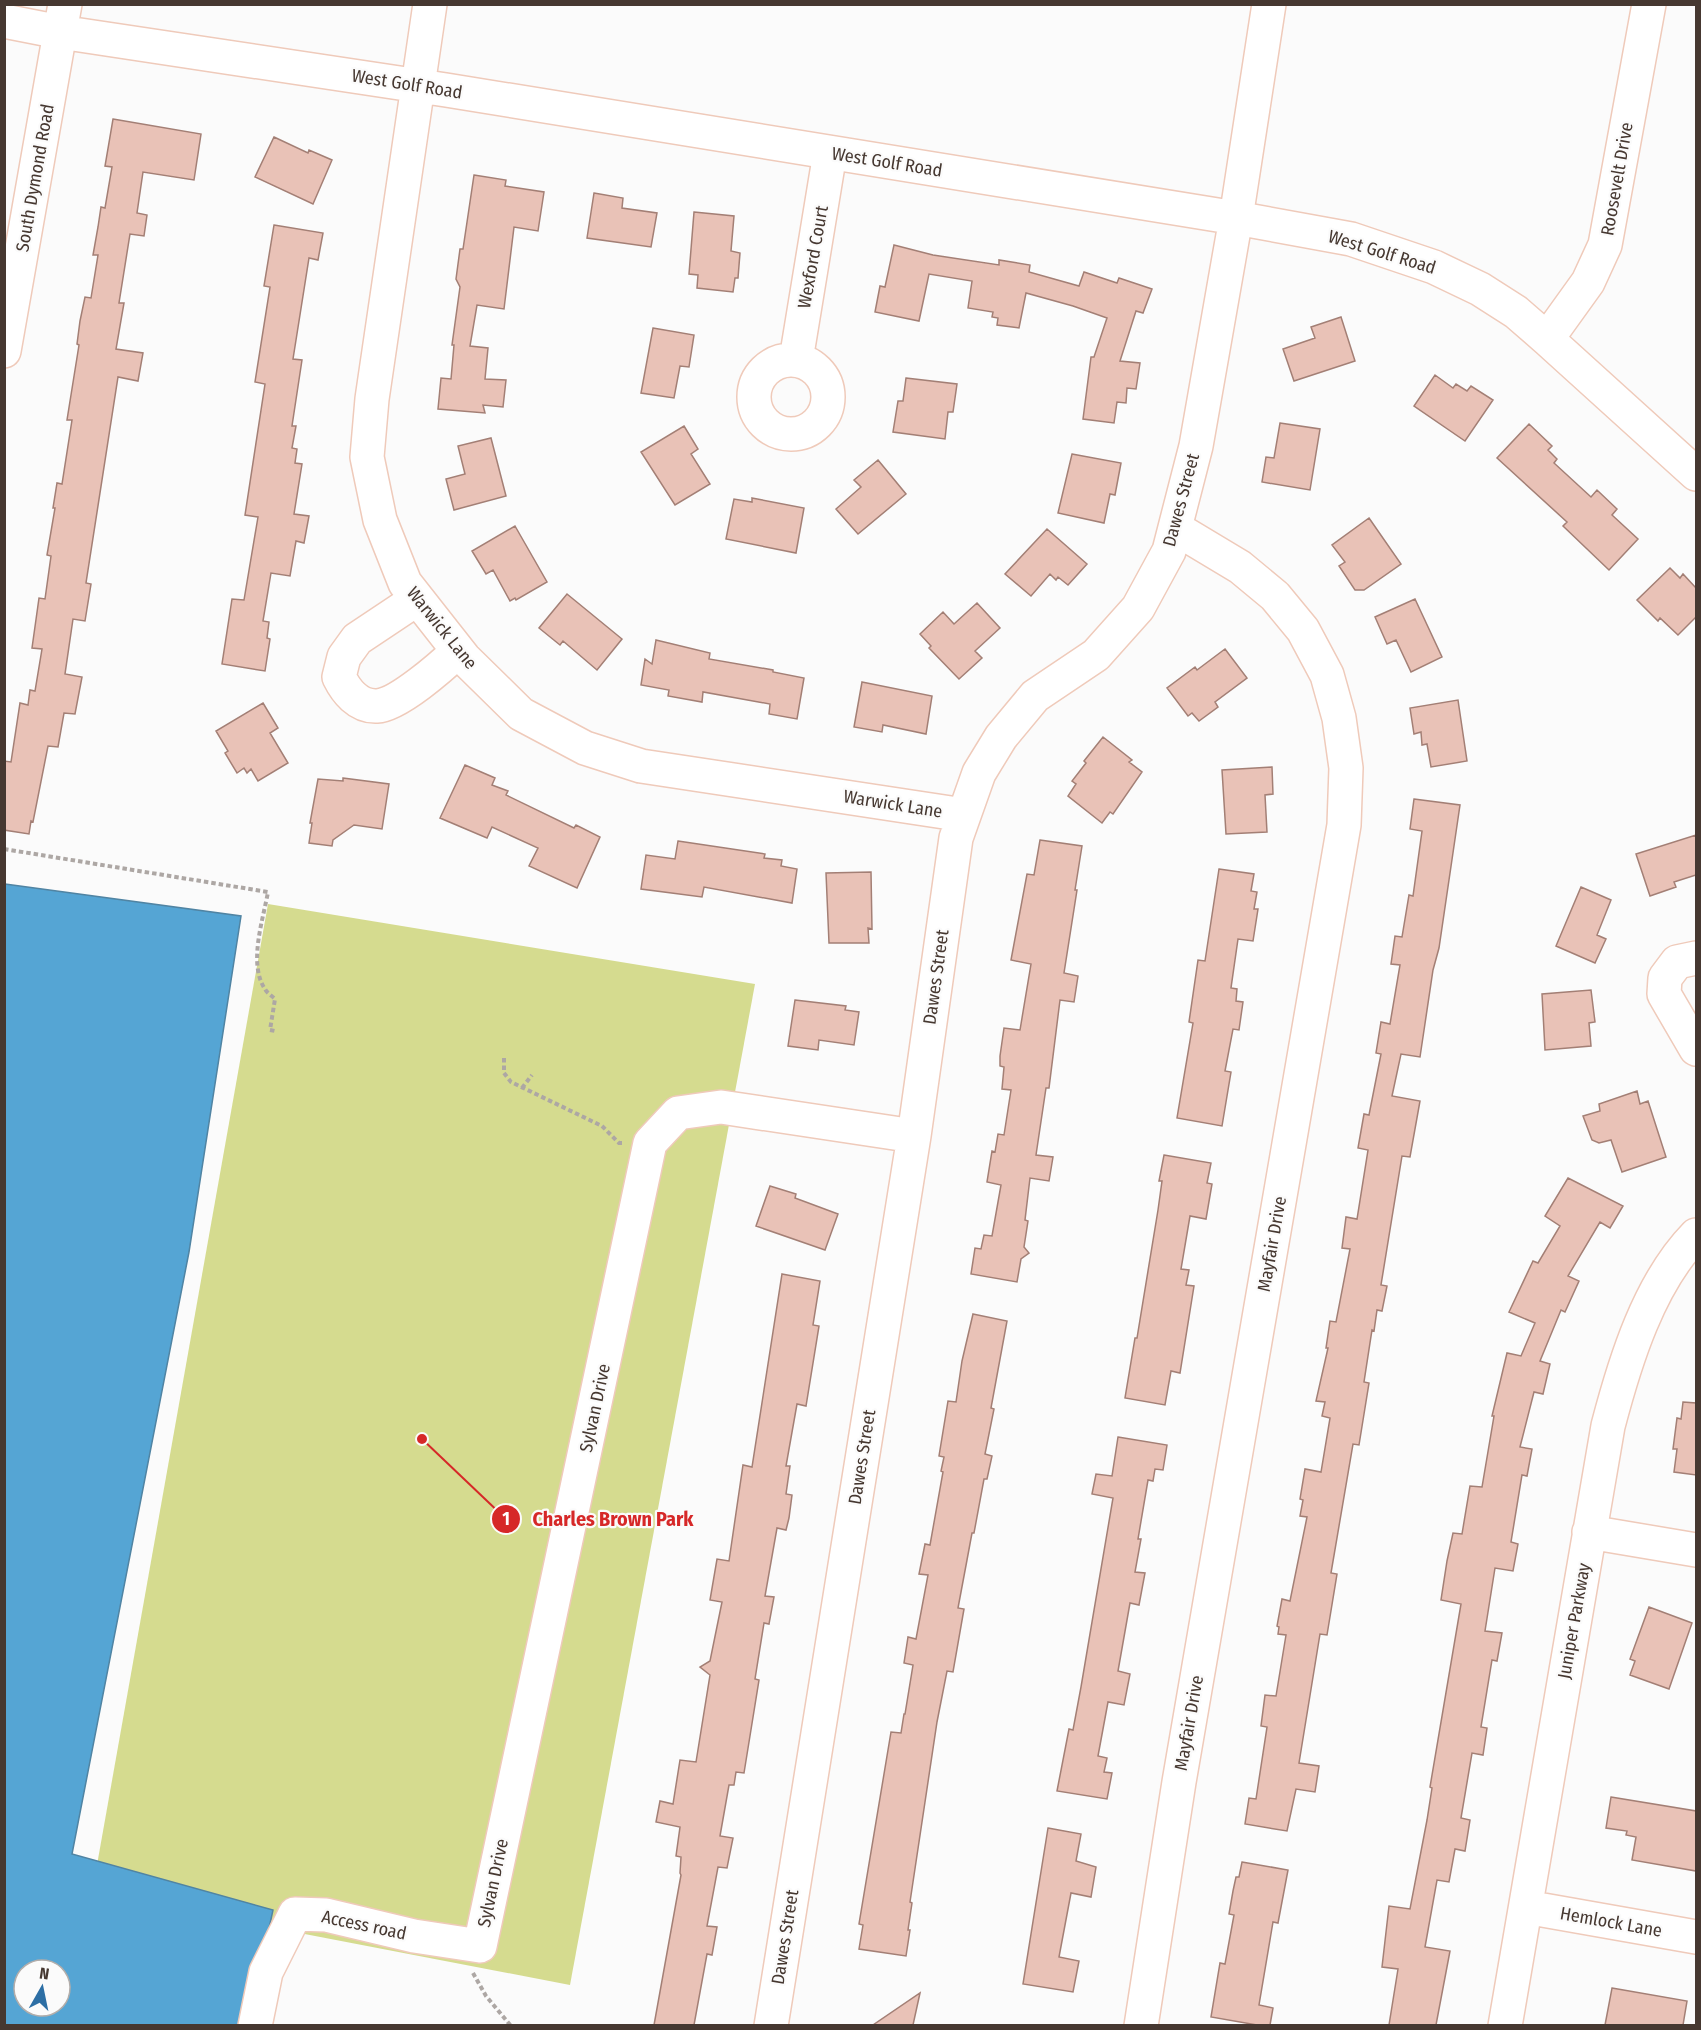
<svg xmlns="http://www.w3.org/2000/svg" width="1701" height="2030" viewBox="0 0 1701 2030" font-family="'Fira Sans Condensed',sans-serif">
<rect width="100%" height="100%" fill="#fbfbfb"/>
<path fill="#d5db8f" d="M 268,904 L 755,984 L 570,1985 L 92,1893 Z"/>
<path fill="#55a5d4" stroke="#5084a3" stroke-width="1.5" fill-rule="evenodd" d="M 5,884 L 241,916 L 189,1252 L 72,1854 L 273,1910 L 248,2025 L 5,2025 ZM 24,1970 L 60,1970 L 60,2006 L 24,2006 Z"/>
<path fill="#e9c2b7" stroke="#a37f75" stroke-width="1.5" d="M 113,119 L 201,134 L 194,180 L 143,172 L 137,213 L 147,215 L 144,236 L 130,234 L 119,303 L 124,303 L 116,349 L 143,353 L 138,381 L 118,377 L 86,583 L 91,584 L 85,621 L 73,619 L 65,674 L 82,677 L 75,714 L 64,713 L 58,747 L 48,746 L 33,822 L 31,821 L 29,834 L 4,830 L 4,761 L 11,762 L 20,703 L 28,705 L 30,690 L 35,691 L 42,649 L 32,648 L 39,598 L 45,599 L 51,556 L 47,555 L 55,508 L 53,508 L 57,483 L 62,484 L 72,420 L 67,420 L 79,345 L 77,344 L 80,321 L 85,297 L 91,298 L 98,255 L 93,255 L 98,227 L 101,207 L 105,208 L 112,167 L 105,166 Z
M 274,137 L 308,153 L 309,150 L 332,160 L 313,204 L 255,177 Z
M 474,175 L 506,180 L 505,186 L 544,192 L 538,231 L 514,227 L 504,309 L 477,305 L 470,346 L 488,348 L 485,379 L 506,380 L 503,407 L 483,405 L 485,413 L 438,409 L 441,378 L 451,379 L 454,345 L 452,345 L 460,287 L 456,279 L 460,249 L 463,249 Z
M 594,193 L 623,198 L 622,208 L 657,213 L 651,247 L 587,238 Z
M 694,212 L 734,216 L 731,251 L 740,253 L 738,278 L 735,278 L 733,292 L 697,288 L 698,275 L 689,274 Z
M 274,225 L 323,233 L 318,260 L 309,258 L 293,359 L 302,360 L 292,426 L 296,426 L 292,448 L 297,449 L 295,463 L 302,464 L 294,514 L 309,516 L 304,543 L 296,541 L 290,576 L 271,573 L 263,621 L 269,622 L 267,638 L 270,639 L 265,671 L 222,664 L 232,599 L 244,600 L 258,517 L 245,515 L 265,384 L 255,382 L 270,287 L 264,286 Z
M 894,245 L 933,255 L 999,265 L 999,260 L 1030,265 L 1029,272 L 1079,286 L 1084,272 L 1117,283 L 1119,278 L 1152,289 L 1143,313 L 1136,311 L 1120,361 L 1140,363 L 1136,389 L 1127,388 L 1126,403 L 1117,402 L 1114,423 L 1083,419 L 1091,357 L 1094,357 L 1107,318 L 1073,306 L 1026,293 L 1019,328 L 997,325 L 998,318 L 992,317 L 993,312 L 968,308 L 972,281 L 929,274 L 919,321 L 875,312 L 880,286 L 885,287 Z
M 1341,317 L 1355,361 L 1294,381 L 1283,349 L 1315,338 L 1311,327 Z
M 653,328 L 694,335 L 689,367 L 680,366 L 674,398 L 641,393 Z
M 1435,375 L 1453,388 L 1456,384 L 1467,391 L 1471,386 L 1493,400 L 1465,441 L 1414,406 Z
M 906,378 L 957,384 L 953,412 L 948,412 L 945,439 L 893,432 L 898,401 L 903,401 Z
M 1280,423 L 1320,429 L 1310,490 L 1262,482 L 1266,457 L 1274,458 Z
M 1529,424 L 1552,446 L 1548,450 L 1557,459 L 1554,463 L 1591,497 L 1597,490 L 1617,509 L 1612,515 L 1638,539 L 1609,570 L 1563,526 L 1567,522 L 1497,458 Z
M 684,426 L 698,449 L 691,454 L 710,484 L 675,505 L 641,452 Z
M 491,438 L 506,496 L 454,510 L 446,479 L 465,474 L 458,446 Z
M 1072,454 L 1121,463 L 1115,495 L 1110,494 L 1104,523 L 1058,513 Z
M 878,460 L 906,494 L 858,534 L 836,509 L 861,487 L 854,480 Z
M 752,498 L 804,508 L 796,553 L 726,539 L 734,499 L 752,502 Z
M 1369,518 L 1401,564 L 1364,590 L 1355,590 L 1339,566 L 1345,562 L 1332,545 Z
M 515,526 L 547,582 L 516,600 L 515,598 L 510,601 L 493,570 L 486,574 L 472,551 Z
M 1047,529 L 1087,564 L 1068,585 L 1058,577 L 1056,580 L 1050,574 L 1031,596 L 1005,574 Z
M 1670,568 L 1680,578 L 1683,574 L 1696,588 L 1696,617 L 1678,635 L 1660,618 L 1658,621 L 1637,600 Z
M 567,594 L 622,639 L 597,670 L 563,641 L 560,645 L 539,628 Z
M 1415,599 L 1442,657 L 1411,672 L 1396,640 L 1387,644 L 1375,617 Z
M 977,603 L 1000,628 L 975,651 L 982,658 L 959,679 L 929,648 L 931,646 L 920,634 L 943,612 L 954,624 Z
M 656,640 L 710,653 L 709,659 L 773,670 L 773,672 L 804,678 L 797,719 L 769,714 L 770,704 L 703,692 L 702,702 L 668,696 L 669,690 L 641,685 L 645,659 L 652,664 Z
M 1225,649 L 1247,678 L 1215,702 L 1218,707 L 1199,721 L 1192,713 L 1188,716 L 1167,688 L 1195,667 L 1197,670 Z
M 862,682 L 932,696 L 926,734 L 883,725 L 882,732 L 854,727 Z
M 1458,700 L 1467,761 L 1431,767 L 1427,744 L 1422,745 L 1421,732 L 1414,734 L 1410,708 Z
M 263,703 L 278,728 L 270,733 L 288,763 L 258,781 L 251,769 L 247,773 L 244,768 L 237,773 L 225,753 L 228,751 L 216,731 Z
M 1103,737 L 1132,760 L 1129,762 L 1142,772 L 1113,814 L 1110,812 L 1102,823 L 1068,796 L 1076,784 L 1072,781 L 1086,763 L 1084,761 Z
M 465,765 L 495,778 L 492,785 L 508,791 L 506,795 L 574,828 L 576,825 L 600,837 L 577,888 L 529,866 L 538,848 L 492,827 L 487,838 L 440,818 Z
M 1272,767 L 1273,794 L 1265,795 L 1267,832 L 1226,834 L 1222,770 Z
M 343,778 L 389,784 L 382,829 L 354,825 L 333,840 L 332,846 L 309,843 L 312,823 L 310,823 L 318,779 L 343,781 Z
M 1414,799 L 1460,805 L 1439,948 L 1433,970 L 1420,1057 L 1401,1054 L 1392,1096 L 1420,1101 L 1410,1157 L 1402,1156 L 1381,1285 L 1387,1286 L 1382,1311 L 1377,1310 L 1374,1331 L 1372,1330 L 1364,1382 L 1369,1383 L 1359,1445 L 1353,1444 L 1331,1573 L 1337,1574 L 1327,1635 L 1320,1634 L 1299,1763 L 1319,1766 L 1315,1792 L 1296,1789 L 1287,1831 L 1245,1824 L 1249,1798 L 1256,1799 L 1267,1727 L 1261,1726 L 1265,1695 L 1276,1696 L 1286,1635 L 1278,1634 L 1279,1627 L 1277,1626 L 1282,1599 L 1290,1601 L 1307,1517 L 1300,1516 L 1303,1500 L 1300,1499 L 1305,1469 L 1321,1472 L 1330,1418 L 1322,1416 L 1325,1402 L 1316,1401 L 1328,1348 L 1326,1348 L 1330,1321 L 1336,1322 L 1350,1249 L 1342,1248 L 1346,1217 L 1357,1219 L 1368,1150 L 1358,1148 L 1364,1114 L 1369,1115 L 1381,1054 L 1376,1053 L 1381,1022 L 1390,1024 L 1400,965 L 1391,964 L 1395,936 L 1402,937 L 1409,895 L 1413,896 L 1422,831 L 1410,829 Z
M 1696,835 L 1696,875 L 1674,882 L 1676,887 L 1650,896 L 1636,854 Z
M 1040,840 L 1082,846 L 1075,890 L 1077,890 L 1064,973 L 1078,976 L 1074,1002 L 1060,1000 L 1049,1088 L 1046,1088 L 1036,1155 L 1053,1157 L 1049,1181 L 1030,1178 L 1025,1220 L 1028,1221 L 1024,1247 L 1029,1253 L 1021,1259 L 1017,1282 L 971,1274 L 975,1248 L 981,1249 L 984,1235 L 992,1236 L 1001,1185 L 987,1182 L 992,1151 L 995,1152 L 998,1134 L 1004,1135 L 1011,1090 L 1002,1089 L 1004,1067 L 1000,1066 L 1000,1056 L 1004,1028 L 1020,1030 L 1031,964 L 1011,960 L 1027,874 L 1034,875 Z
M 678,841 L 765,854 L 764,858 L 782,860 L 781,866 L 797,869 L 792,903 L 704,887 L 702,897 L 641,889 L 646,855 L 675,859 Z
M 1219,869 L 1254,874 L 1251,891 L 1257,892 L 1254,909 L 1258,909 L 1253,941 L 1238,939 L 1231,988 L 1237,989 L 1236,1001 L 1243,1002 L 1239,1030 L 1233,1029 L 1225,1071 L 1231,1072 L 1222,1126 L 1177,1118 L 1193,1023 L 1189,1022 L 1198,960 L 1205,961 Z
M 871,872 L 872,929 L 868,928 L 869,943 L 829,943 L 826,873 Z
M 1581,887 L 1611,900 L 1597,935 L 1606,939 L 1595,963 L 1556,946 Z
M 1591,990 L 1595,1022 L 1589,1023 L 1591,1046 L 1545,1050 L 1542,994 Z
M 795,1000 L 846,1006 L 845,1010 L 859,1012 L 854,1045 L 819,1040 L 818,1050 L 788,1046 Z
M 1637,1091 L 1640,1104 L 1648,1101 L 1666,1157 L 1622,1172 L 1611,1140 L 1599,1143 L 1592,1140 L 1583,1116 L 1600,1111 L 1599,1104 Z
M 1164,1155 L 1211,1163 L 1207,1183 L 1212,1184 L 1206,1219 L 1190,1216 L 1181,1269 L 1189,1270 L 1186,1285 L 1194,1286 L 1180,1373 L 1171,1371 L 1165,1405 L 1125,1398 L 1135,1338 L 1137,1338 L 1158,1210 L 1162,1181 L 1159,1181 Z
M 1568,1178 L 1623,1206 L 1610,1228 L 1600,1222 L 1568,1276 L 1579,1281 L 1565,1312 L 1561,1310 L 1540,1361 L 1550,1364 L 1543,1394 L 1534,1392 L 1520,1447 L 1532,1449 L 1527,1476 L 1522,1475 L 1511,1542 L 1518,1544 L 1513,1571 L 1495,1568 L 1485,1631 L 1502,1633 L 1497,1661 L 1492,1660 L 1481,1727 L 1487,1728 L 1483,1755 L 1472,1753 L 1461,1818 L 1470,1820 L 1465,1851 L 1455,1849 L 1449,1882 L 1437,1880 L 1425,1947 L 1450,1951 L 1436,2025 L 1389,2025 L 1398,1969 L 1382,1967 L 1389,1906 L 1410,1909 L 1427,1820 L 1432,1788 L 1430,1787 L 1461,1604 L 1441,1600 L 1447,1561 L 1453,1533 L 1462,1534 L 1470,1486 L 1482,1487 L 1494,1416 L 1492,1416 L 1507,1353 L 1521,1356 L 1535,1323 L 1509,1312 L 1533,1261 L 1538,1263 L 1560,1226 L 1545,1216 Z
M 770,1186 L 796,1194 L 795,1198 L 838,1214 L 825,1250 L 756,1226 Z
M 782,1274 L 820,1281 L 813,1325 L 819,1326 L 806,1406 L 797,1404 L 786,1466 L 790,1466 L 786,1494 L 792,1495 L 789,1518 L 786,1530 L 777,1528 L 765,1596 L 774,1597 L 769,1624 L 764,1623 L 755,1679 L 759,1680 L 744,1773 L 736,1772 L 734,1785 L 729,1785 L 720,1836 L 733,1838 L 727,1868 L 718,1867 L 707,1926 L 717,1927 L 712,1955 L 707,1954 L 694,2025 L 654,2025 L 681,1875 L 680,1873 L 681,1857 L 676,1856 L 680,1827 L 656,1822 L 660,1801 L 673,1804 L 680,1760 L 696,1762 L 710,1675 L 700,1667 L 710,1661 L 722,1602 L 710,1600 L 717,1559 L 729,1561 L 743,1465 L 752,1467 Z
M 973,1314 L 1007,1321 L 991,1408 L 994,1409 L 985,1454 L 992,1456 L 987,1479 L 984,1479 L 974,1533 L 972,1533 L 967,1560 L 958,1608 L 964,1609 L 953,1672 L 947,1671 L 937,1722 L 910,1902 L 912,1903 L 908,1930 L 910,1930 L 906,1956 L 859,1949 L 863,1925 L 859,1924 L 891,1732 L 901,1733 L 904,1714 L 905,1714 L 913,1665 L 904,1663 L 908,1637 L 916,1639 L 928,1575 L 919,1574 L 925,1544 L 930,1545 L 943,1472 L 941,1471 L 944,1457 L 939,1456 L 948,1401 L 956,1402 L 962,1361 Z
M 1683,1402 L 1696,1403 L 1696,1475 L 1674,1472 L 1677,1449 L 1673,1449 L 1677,1418 L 1681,1419 Z
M 1118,1437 L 1167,1445 L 1163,1470 L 1155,1469 L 1153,1481 L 1148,1480 L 1138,1539 L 1141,1539 L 1135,1572 L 1145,1573 L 1139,1605 L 1130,1603 L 1118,1671 L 1130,1674 L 1124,1705 L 1108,1702 L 1098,1756 L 1107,1758 L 1104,1772 L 1112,1773 L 1107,1799 L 1057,1791 L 1069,1729 L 1073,1730 L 1081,1687 L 1113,1498 L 1092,1494 L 1096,1474 L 1112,1476 Z
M 1649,1607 L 1692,1623 L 1669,1689 L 1630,1675 L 1635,1661 L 1630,1659 Z
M 1611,1797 L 1696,1811 L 1696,1871 L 1632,1860 L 1636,1837 L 1626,1835 L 1627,1831 L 1606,1828 Z
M 1048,1828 L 1081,1834 L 1076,1861 L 1096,1867 L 1091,1897 L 1071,1893 L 1059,1957 L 1079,1961 L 1073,1992 L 1023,1984 Z
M 1242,1862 L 1288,1870 L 1278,1923 L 1273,1922 L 1259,2005 L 1273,2008 L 1270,2025 L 1257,2025 L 1211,2017 L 1220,1963 L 1225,1964 L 1234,1915 L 1229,1914 L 1233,1891 L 1236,1877 L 1239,1877 Z
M 1612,1988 L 1687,2001 L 1683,2025 L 1605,2025 Z
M 920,1993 L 913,2025 L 873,2025 Z"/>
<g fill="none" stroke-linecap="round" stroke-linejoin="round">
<defs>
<path id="minor" d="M 430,4 L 372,399 L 367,457 L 380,520 L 405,583 L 464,658 L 521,714 L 585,748 L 641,766 L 964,815
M 4,21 L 60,32 L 446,90 L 1236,218 L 1351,239 L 1434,267 L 1480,289 L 1516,312 L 1547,339 L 1696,474
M 1547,339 L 1588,282 L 1605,245 L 1649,4
M 4,351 L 65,4
M754 397a37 37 0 1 1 74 0a37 37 0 1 1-74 0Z
M 796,360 L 830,153
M 417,599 L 357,639 L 344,657 L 339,677 C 346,691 358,707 377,706 C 398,705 442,666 458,651
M 1696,958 L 1677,962 L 1665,978 L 1664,994 L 1696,1049
M 1589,1532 L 1696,1550
M 1526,1907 L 1696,1937
M 255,2026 L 266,1972 L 295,1914 L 326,1915 L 414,1936 L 480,1946 L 650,1143 L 678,1113 L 721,1107 L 914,1136
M 771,2026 L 914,1136 L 956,838 L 979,773 L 1001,737 L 1035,696 L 1096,655 L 1138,608 L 1169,551 L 1196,446 L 1236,218 L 1269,4
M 1141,2026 L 1179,1782 L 1344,825 L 1346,768 L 1339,718 L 1327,675 L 1303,630 L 1275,596 L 1240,567 L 1175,528
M 1505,2026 L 1608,1426 C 1625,1361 1649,1283 1696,1235"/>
</defs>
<use href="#minor" stroke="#efcaba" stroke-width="36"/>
<path stroke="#ada7a4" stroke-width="4" stroke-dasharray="4.5 3" stroke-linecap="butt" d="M 4,849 L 268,892 C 263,920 248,964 265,989 C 267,993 272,996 275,999 L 270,1030 L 275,1031
M 504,1058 L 504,1073 L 511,1082 L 602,1126 L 619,1143 L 622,1143
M 522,1088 L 532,1075
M 473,1973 L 486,1996 L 511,2026"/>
<use href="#minor" stroke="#fff" stroke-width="33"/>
</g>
<g text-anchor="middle" stroke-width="4.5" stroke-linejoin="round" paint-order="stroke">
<g font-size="18" fill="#463831" stroke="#fbfbfb">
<text transform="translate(407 84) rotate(9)" y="6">West Golf Road</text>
<text transform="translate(887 162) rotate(9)" y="6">West Golf Road</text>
<text transform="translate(35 178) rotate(-80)" y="6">South Dymond Road</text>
<text transform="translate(1617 179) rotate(-80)" y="6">Roosevelt Drive</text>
<text transform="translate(1382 252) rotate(17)" y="6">West Golf Road</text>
<text transform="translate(813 257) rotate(-80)" y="6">Wexford Court</text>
<text transform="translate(1181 500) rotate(-75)" y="6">Dawes Street</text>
<text transform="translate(442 628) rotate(51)" y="6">Warwick Lane</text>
<text transform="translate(893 804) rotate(9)" y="6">Warwick Lane</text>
<text transform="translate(936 977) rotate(-82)" y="6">Dawes Street</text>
<text transform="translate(1272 1244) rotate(-80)" y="6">Mayfair Drive</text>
<text transform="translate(595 1408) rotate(-78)" y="6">Sylvan Drive</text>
<text transform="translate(862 1457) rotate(-81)" y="6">Dawes Street</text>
<text transform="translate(1574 1621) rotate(-80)" y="6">Juniper Parkway</text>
<text transform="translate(1189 1723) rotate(-80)" y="6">Mayfair Drive</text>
<text transform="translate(493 1883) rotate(-78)" y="6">Sylvan Drive</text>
<text transform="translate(1611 1922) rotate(10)" y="6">Hemlock Lane</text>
<text transform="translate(364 1925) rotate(12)" y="6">Access road</text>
<text transform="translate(785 1937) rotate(-81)" y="6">Dawes Street</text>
</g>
</g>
<path fill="none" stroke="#d62828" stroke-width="2" d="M422 1439L506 1519"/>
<g fill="#d62828" stroke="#fbfbfb" stroke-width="2">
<circle cx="422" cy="1439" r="6"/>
<circle cx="506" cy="1519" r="15"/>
</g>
<g font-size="18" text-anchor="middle" font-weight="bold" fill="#fff">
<text x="506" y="1525">1</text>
</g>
<g font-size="20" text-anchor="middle" font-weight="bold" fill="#d62828" stroke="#fbfbfb" stroke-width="4.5" stroke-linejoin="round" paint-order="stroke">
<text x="613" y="1526">Charles Brown Park</text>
</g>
<rect width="1701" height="2030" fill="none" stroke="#463831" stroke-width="12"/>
<g transform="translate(42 1988) rotate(9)"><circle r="28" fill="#fbfbfb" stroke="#b3adaa" stroke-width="1.5"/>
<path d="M0-4.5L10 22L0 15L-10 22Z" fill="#2d6fa5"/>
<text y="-9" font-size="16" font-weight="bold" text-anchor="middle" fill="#463831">N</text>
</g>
</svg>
